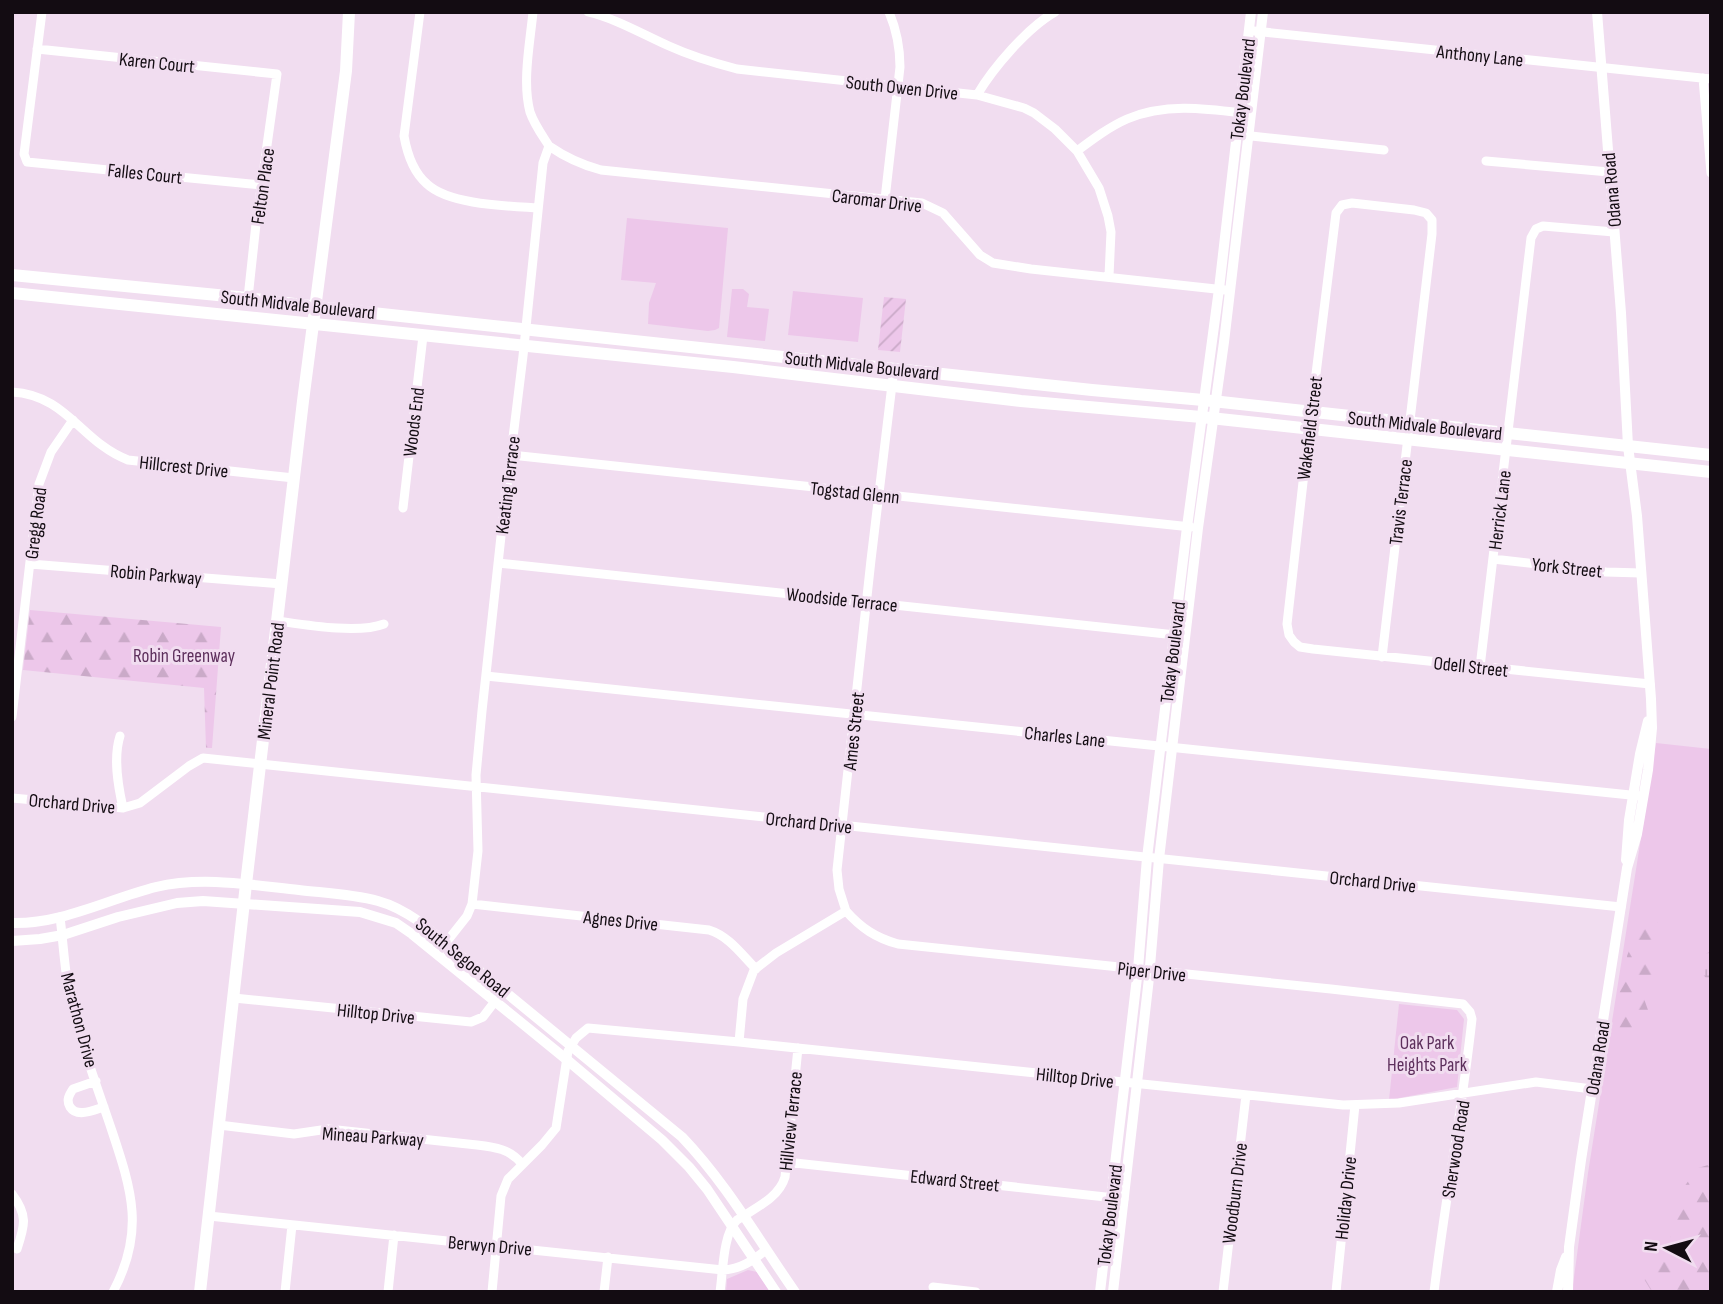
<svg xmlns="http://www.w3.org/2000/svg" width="1723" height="1304" viewBox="0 0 1723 1304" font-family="'Sofia Sans Condensed',sans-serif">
<defs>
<pattern id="forest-firs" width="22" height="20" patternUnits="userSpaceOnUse" patternTransform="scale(1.75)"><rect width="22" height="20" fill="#edc7ea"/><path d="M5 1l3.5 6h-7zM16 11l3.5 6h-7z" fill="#caaac8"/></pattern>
<pattern id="wetland-marsh" width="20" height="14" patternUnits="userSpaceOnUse" patternTransform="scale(1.75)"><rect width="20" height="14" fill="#edc7ea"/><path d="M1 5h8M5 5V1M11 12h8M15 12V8" fill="none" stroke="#caaac8"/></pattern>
<pattern id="garden-furrows" width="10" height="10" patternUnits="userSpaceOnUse" patternTransform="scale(1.75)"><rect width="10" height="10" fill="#edc7ea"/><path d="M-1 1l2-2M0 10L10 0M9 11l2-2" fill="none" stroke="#caaac8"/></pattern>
</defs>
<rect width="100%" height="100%" fill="#f1ddf0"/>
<path fill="#edc7ea" d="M 627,218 L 728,228 L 719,328 L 715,330 L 708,331 L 648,324 L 649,303 L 656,283 L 621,280 Z
M 732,289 L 743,289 L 749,294 L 747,307 L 769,309 L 765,341 L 727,337 Z
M 793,291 L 863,298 L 858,342 L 788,335 Z
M 1656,743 L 1711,749 L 1711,1292 L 1572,1292 L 1588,1173 Z
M 1399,1004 L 1457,1010 L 1464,1019 L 1457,1087 L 1389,1100 Z
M 748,1270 L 757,1272 L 770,1292 L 726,1292 L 727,1279 Z"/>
<path fill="url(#forest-firs)" d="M 30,610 L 221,627 L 212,748 L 206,748 L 204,688 L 23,670 Z
M 1639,913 L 1648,913 L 1657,918 C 1662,936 1658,939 1647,953 L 1657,958 C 1661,978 1659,983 1643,996 L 1648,1010 L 1633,1025 L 1634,1035 L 1619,1055 L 1616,1045 L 1619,1036 L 1617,1028 L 1620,1015 L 1618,998 L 1621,985 L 1628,972 L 1627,956 L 1634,938 L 1632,924 Z
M 1708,1165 L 1711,1167 L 1711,1292 L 1652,1292 L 1644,1279 L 1654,1260 L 1671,1242 L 1670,1223 L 1683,1209 L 1681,1191 L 1698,1168 Z"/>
<path fill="url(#wetland-marsh)" d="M 1711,951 L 1711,1000 C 1707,994 1710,992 1709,985 C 1708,978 1700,972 1697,966 L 1700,957 Z"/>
<path fill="url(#garden-furrows)" d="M 884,297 L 906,299 L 900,352 L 878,350 Z"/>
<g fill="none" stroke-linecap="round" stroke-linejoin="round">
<path stroke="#fff" stroke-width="9" d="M 42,12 L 24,154 L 27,162 L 262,185
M 420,12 L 404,136 C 407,153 413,172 427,184 C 449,205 509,206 538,208
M 588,12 C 617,19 642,34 669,46 C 691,56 714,63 737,69 L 977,95 L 1024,108 L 1034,113 L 1055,129 L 1077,151 L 1099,188 L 1108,216 L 1111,232 L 1109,276
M 1254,31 L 1711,79
M 37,49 L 277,74 L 256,224 L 248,298
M 1703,78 L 1711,173
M 977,95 C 993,68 1027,28 1055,12
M 1242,135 L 1384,150
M 549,146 C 565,157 582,165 601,170 L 922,203 L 943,213 L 980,255 L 993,263 L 1031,269 L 1225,290
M 1077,151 C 1093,139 1109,127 1127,119 C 1167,102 1209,109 1250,114
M 1486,161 L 1609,172
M 885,199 L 900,67 C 900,47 897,31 889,12
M 12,392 C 67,395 81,442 128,460 L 294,478
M 511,455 L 1191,527
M 403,508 L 423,336
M 1493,559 L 1606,572 L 1641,573
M 498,563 L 1185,636
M 30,564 L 282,584
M 278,621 C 306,625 358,634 384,624
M 1382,657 L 1432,234 L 1432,220 L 1426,213 L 1414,210 L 1352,203 L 1342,205 L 1336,213 L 1308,438 L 1287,624 L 1289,635 L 1294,642 L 1300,647 L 1313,649 L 1650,684
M 1480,667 L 1531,238 L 1536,229 L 1543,226 L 1614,232
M 486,676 L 1640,796
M 12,717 L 39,484 L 51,452 L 73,420
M 120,736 C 113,758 118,786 123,808
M 12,798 L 123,808 L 140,803 L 189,766 L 203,758 L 1621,907
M 472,904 L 709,930 C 729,936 742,955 756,969
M 846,911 C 861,928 876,938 898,944 L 1331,989 L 1463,1004 L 1470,1012 L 1472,1019 C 1462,1111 1445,1201 1434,1292
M 60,917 C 64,949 65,982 74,1013 C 84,1053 99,1092 112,1131 C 132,1191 145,1232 113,1292
M 437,954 L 467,916 L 472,904 L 478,851 L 476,775 L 482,711 L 502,527 L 523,356 L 543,163 L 549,146 C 542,135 534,124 530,112 C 522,82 530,43 533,12
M 234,998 L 471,1022 L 483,1017 L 499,996
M 739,1042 L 743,999 L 754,970 L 776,953 L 846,911 L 839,889 L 837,870 L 871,560 L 894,368
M 96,1081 L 73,1089 C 69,1095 66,1100 70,1107 C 77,1118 94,1110 104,1107
M 219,1125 L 294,1134 L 328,1129 L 477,1145 C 495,1147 510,1149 522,1164
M 786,1162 L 1124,1199
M 12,1194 C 28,1215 25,1225 17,1249
M 209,1216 L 723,1270 C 741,1269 752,1261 766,1250
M 933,1287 L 976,1292
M 285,1292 L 292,1225
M 388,1292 L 394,1235
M 492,1292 L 501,1196 L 508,1179 L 542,1145 L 556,1128 L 568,1051 L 576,1038 L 588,1028 L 739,1042 L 1343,1105 L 1399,1103 L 1536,1082 L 1592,1089
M 604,1292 L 608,1257
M 720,1292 C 723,1272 723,1233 737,1220 C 755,1208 779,1198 785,1177 L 798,1048
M 1223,1292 L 1246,1095
M 1336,1292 L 1355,1105"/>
<path stroke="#fff" stroke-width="10" d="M 1626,860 L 1629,820 L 1640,754 L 1648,721
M 12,923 C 63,924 108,899 156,887 C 202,876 252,885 299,890 C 325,893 352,894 378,901 C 393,905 407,913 420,922 L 682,1137 C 726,1183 758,1239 795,1292
M 12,941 L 40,939 L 63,935 L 118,917 L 177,903 L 203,901 L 360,912 L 396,923 L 412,934 L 566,1059 L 662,1140 L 689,1167 L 707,1189 L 776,1292
M 1100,1292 L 1138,969 L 1147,858 L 1187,527 L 1219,289 L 1251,12
M 1113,1292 L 1149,978 L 1159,859 L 1198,528 L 1224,342 L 1263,12
M 1557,1292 L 1561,1270 L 1566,1257
M 1568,1292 L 1569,1247 L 1581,1160 L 1627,868 L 1637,834 L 1648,770 L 1652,728 L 1651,699 L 1637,516 L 1628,446 L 1621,313 L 1597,12"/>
<path stroke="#fff" stroke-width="12" d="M 12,275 L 248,298 L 326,308 L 1092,390 L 1203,400 L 1711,455
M 12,293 L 733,367 L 1021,401 L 1201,417 L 1711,472
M 200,1292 L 246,884 L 303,401 L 346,71 L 349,12"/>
</g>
<g text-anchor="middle" stroke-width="6" stroke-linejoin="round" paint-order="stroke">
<g font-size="19" fill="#130c12" stroke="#f1ddf0">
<text transform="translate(1480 55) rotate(6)" y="7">Anthony Lane</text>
<text transform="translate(157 62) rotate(6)" y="7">Karen Court</text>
<text transform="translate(902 87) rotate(6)" y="7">South Owen Drive</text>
<text transform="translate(1242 89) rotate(-83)" y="7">Tokay Boulevard</text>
<text transform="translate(145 173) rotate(6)" y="7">Falles Court</text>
<text transform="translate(262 186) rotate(-82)" y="7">Felton Place</text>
<text transform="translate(1611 190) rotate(-95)" y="7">Odana Road</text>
<text transform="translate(877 200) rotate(7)" y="7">Caromar Drive</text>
<text transform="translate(298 304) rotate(6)" y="7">South Midvale Boulevard</text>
<text transform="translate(862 365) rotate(6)" y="7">South Midvale Boulevard</text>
<text transform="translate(413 422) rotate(-83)" y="7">Woods End</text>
<text transform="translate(1425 425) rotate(6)" y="7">South Midvale Boulevard</text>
<text transform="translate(1309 428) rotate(-83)" y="7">Wakefield Street</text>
<text transform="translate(184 466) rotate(6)" y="7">Hillcrest Drive</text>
<text transform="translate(507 485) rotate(-83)" y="7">Keating Terrace</text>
<text transform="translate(855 492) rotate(6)" y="7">Togstad Glenn</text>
<text transform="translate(1400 502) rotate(-83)" y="7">Travis Terrace</text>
<text transform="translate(1499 510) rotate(-83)" y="7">Herrick Lane</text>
<text transform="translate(35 523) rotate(-83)" y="7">Gregg Road</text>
<text transform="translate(1567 567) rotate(6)" y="7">York Street</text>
<text transform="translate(156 574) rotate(5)" y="7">Robin Parkway</text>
<text transform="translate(842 599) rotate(6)" y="7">Woodside Terrace</text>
<text transform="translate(1172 652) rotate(-83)" y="7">Tokay Boulevard</text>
<text transform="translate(1471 666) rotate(6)" y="7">Odell Street</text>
<text transform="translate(270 681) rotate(-83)" y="7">Mineral Point Road</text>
<text transform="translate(853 731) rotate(-84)" y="7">Ames Street</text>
<text transform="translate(1065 736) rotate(6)" y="7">Charles Lane</text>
<text transform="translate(72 803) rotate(5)" y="7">Orchard Drive</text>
<text transform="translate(809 822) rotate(6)" y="7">Orchard Drive</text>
<text transform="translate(1373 881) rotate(6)" y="7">Orchard Drive</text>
<text transform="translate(621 920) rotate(6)" y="7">Agnes Drive</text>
<text transform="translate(463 957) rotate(39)" y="7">South Segoe Road</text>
<text transform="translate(1152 971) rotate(6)" y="7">Piper Drive</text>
<text transform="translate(376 1013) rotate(6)" y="7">Hilltop Drive</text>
<text transform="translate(80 1020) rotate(75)" y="7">Marathon Drive</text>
<text transform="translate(1597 1058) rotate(-81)" y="7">Odana Road</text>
<text transform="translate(1075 1077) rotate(6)" y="7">Hilltop Drive</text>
<text transform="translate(790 1121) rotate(-84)" y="7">Hillview Terrace</text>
<text transform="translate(373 1136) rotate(4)" y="7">Mineau Parkway</text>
<text transform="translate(1455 1149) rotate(-81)" y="7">Sherwood Road</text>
<text transform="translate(955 1180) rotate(6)" y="7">Edward Street</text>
<text transform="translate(1234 1193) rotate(-83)" y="7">Woodburn Drive</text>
<text transform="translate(1345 1198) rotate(-84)" y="7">Holiday Drive</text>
<text transform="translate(1109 1215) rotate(-83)" y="7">Tokay Boulevard</text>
<text transform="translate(490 1245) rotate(5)" y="7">Berwyn Drive</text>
</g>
<g font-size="19" fill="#5d2f5c" stroke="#f1ddf0">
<text x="184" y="662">Robin Greenway</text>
<text x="1427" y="1049">Oak Park<tspan x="1427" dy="22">Heights Park</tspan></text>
</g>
</g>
<rect width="1723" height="1304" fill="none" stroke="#130c12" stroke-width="28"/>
<g transform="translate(1667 1248) rotate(276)" stroke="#f1ddf0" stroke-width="5" paint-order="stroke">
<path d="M0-5L12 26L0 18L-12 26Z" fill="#130c12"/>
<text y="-10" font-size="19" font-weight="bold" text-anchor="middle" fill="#130c12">N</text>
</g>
</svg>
